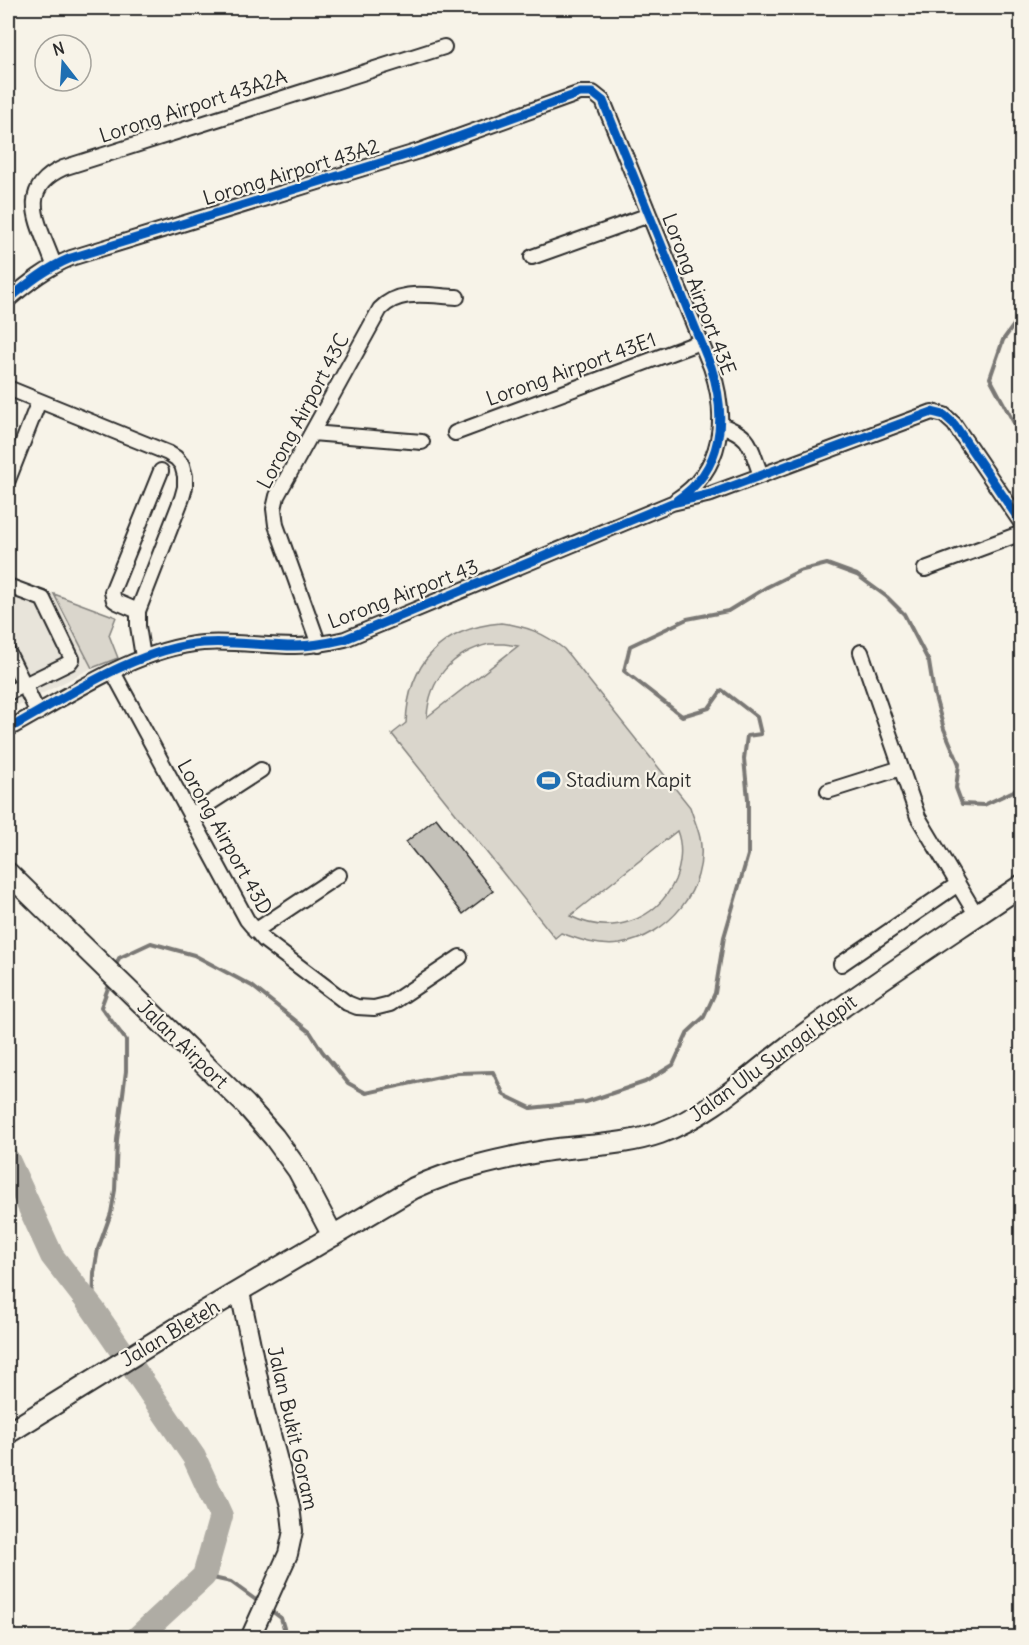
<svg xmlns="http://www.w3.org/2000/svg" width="1029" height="1645" viewBox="0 0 1029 1645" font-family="Delius,sans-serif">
<rect width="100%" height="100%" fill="#f7f3e8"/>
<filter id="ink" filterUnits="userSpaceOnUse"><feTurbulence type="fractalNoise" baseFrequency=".0167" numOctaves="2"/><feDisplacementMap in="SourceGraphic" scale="12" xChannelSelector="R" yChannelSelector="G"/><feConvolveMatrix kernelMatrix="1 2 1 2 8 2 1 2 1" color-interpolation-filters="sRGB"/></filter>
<g filter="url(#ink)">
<path fill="#e8e4da" d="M 8,576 L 54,594 L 92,668 L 8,711 Z"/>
<path fill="#dad6cc" stroke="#82807c" stroke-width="1.5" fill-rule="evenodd" d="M 54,594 L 116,617 L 109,635 L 118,658 L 92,668 Z
M 501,623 C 526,626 544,633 564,649 L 690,807 C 693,817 698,828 700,838 C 709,889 668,936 620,944 C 599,947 580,940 561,933 L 555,938 L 392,734 L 406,723 C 408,663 442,628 501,623 ZM 489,644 L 504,644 L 518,646 L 427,717 C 429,679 452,653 489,644 ZM 677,831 C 683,846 681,865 675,880 C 656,922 610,936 570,916 Z"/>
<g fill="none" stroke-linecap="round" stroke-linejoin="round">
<path stroke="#7a7874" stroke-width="4" d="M 1022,314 L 1003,340 L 990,378 L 1022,438
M 115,968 L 119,958 L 151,943 L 194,955 L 252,986 L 310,1032 L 322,1051 L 348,1083 L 366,1093 L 458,1073 L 493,1072 L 504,1095 L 531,1108 L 586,1102 L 645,1082 L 673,1065 L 688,1032 L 704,1017 L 715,993 L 724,937 L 748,855 L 748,799 L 744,759 L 747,736 L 761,734 L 757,717 L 722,690 L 709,708 L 682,716 L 624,671 L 630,646 L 687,619 L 728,611 L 767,587 L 799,571 L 827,564 L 857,575 L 887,597 L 904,614 L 929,662 L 934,693 L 944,729 L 959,764 L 956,788 L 962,804 L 984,805 L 1022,787
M 93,1309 L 94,1273 L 98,1249 L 111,1213 L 115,1190 L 117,1140 L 126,1071 L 126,1040 L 101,1007 L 111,980
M 204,1576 L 231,1582 L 260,1603
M 269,1609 L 281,1618 L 287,1638"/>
<path stroke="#afaca4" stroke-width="24" d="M 8,1160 L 52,1256 L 93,1309 L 194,1457 L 221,1516 L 204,1576 L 137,1638"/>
</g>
<path fill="#c4c1b9" stroke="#2b2b2b" stroke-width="1.5" d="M 436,818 L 493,891 L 463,914 L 406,842 Z"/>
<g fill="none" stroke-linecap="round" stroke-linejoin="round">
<defs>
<path id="minor" d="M 532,257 L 649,215
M 54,265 C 41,227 14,190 63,168 L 444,47
M 8,300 C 28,283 47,268 71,258 L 419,151 L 580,93 L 593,93 L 603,101 L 711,367 C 728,417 724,469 676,500
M 8,388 L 168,453 L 176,458 L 182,465 L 185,476 L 185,487 L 182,498 L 138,611 L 138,626 L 143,657
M 721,425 C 753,437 749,445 761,475
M 312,433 L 422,442
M 455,433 L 700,342
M 8,480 L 39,401
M 925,569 L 1022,533
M 8,586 L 43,599 L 72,659 L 69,663 L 8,693
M 138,611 L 117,602 L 114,600 L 112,592 L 161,471
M 319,645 L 276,525 L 274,509 L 277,496 L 380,309 C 400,288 430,296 457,297
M 8,652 L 38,713
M 861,652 L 918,817 L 977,916
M 113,672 L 247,920 L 264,940 L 347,1003 L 357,1007 L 374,1008 L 390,1004 L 460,957
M 8,729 C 67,697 135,649 203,643 C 234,641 264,646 295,646 C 312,646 328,643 345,639 L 672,503 L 711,494 L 932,412 L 944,415 L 954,424 L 1022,524
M 828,791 L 901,768
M 190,816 L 261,770
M 255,931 L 339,875
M 841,964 L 958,884"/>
<path id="tertiary" d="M 240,1292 L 265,1412 L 290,1506 L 293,1531 L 288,1554 L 250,1638"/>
<path id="secondary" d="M 8,873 L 246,1105 L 274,1137 L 298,1170 L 333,1236
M 8,1433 L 195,1317 L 414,1188 C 455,1169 500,1159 544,1151 C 583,1145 623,1146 660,1133 C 714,1113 753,1072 798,1039 C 870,985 947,936 1022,885"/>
</defs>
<use href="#minor" stroke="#2b2b2b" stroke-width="18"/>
<use href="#tertiary" stroke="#2b2b2b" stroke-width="22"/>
<use href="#secondary" stroke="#2b2b2b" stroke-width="24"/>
<use href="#minor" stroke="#f7f3e8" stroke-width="14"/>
<use href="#tertiary" stroke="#f7f3e8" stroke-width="18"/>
<use href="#secondary" stroke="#f7f3e8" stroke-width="20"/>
<defs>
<path id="cycleway" d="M 8,300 C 28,283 47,268 71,258 L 419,151 L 580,93 L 593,93 L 603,101 L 711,367 C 727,416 724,469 677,500
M 8,729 C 67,697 135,649 203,643 C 234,641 264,646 295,646 C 312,646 328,643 345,639 L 672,503 L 711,494 L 932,412 L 944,415 L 954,424 L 1022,524"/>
</defs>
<use href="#cycleway" stroke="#f7f3e8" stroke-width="13"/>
<use href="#cycleway" stroke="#0057b8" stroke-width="9"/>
</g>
</g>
<defs>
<symbol id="stadium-bare" viewBox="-9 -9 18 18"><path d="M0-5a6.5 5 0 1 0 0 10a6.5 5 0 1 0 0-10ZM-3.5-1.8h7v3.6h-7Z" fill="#1f6fb2" stroke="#f7f3e8" stroke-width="2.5" paint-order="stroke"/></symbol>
</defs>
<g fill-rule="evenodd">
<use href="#stadium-bare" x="532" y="764" width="33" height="33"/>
</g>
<g text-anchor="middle" stroke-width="4.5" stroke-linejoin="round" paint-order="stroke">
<g font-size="20" fill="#2b2b2b" stroke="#f7f3e8">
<text transform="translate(193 106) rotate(-18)" y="7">Lorong Airport 43A2A</text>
<text transform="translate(291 172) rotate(-17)" y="7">Lorong Airport 43A2</text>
<text transform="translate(699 294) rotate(69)" y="7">Lorong Airport 43E</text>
<text transform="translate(571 369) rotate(-20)" y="7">Lorong Airport 43E1</text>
<text transform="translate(303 411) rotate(-62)" y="7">Lorong Airport 43C</text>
<text transform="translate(403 594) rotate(-21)" y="7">Lorong Airport 43</text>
<text transform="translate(225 837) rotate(61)" y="7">Lorong Airport 43D</text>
<text transform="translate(183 1044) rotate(44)" y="7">Jalan Airport</text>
<text transform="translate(773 1058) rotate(-36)" y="7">Jalan Ulu Sungai Kapit</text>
<text transform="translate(170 1333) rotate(-31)" y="7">Jalan Bleteh</text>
<text transform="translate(293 1428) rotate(77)" y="7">Jalan Bukit Goram</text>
</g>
<g font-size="20" fill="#2b2b2b" stroke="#f7f3e8" text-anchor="start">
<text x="566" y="787">Stadium Kapit</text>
</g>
</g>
<rect width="1029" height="1645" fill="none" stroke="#f7f3e8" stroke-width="30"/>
<rect x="15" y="15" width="999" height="1615" fill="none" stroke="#2b2b2b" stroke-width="2" filter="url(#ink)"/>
<g transform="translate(63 63) rotate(343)"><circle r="28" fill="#f7f3e8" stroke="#a5a39c" stroke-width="1.5"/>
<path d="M0-4.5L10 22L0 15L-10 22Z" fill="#1f6fb2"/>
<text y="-9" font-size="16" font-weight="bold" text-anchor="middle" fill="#2b2b2b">N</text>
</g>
</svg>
